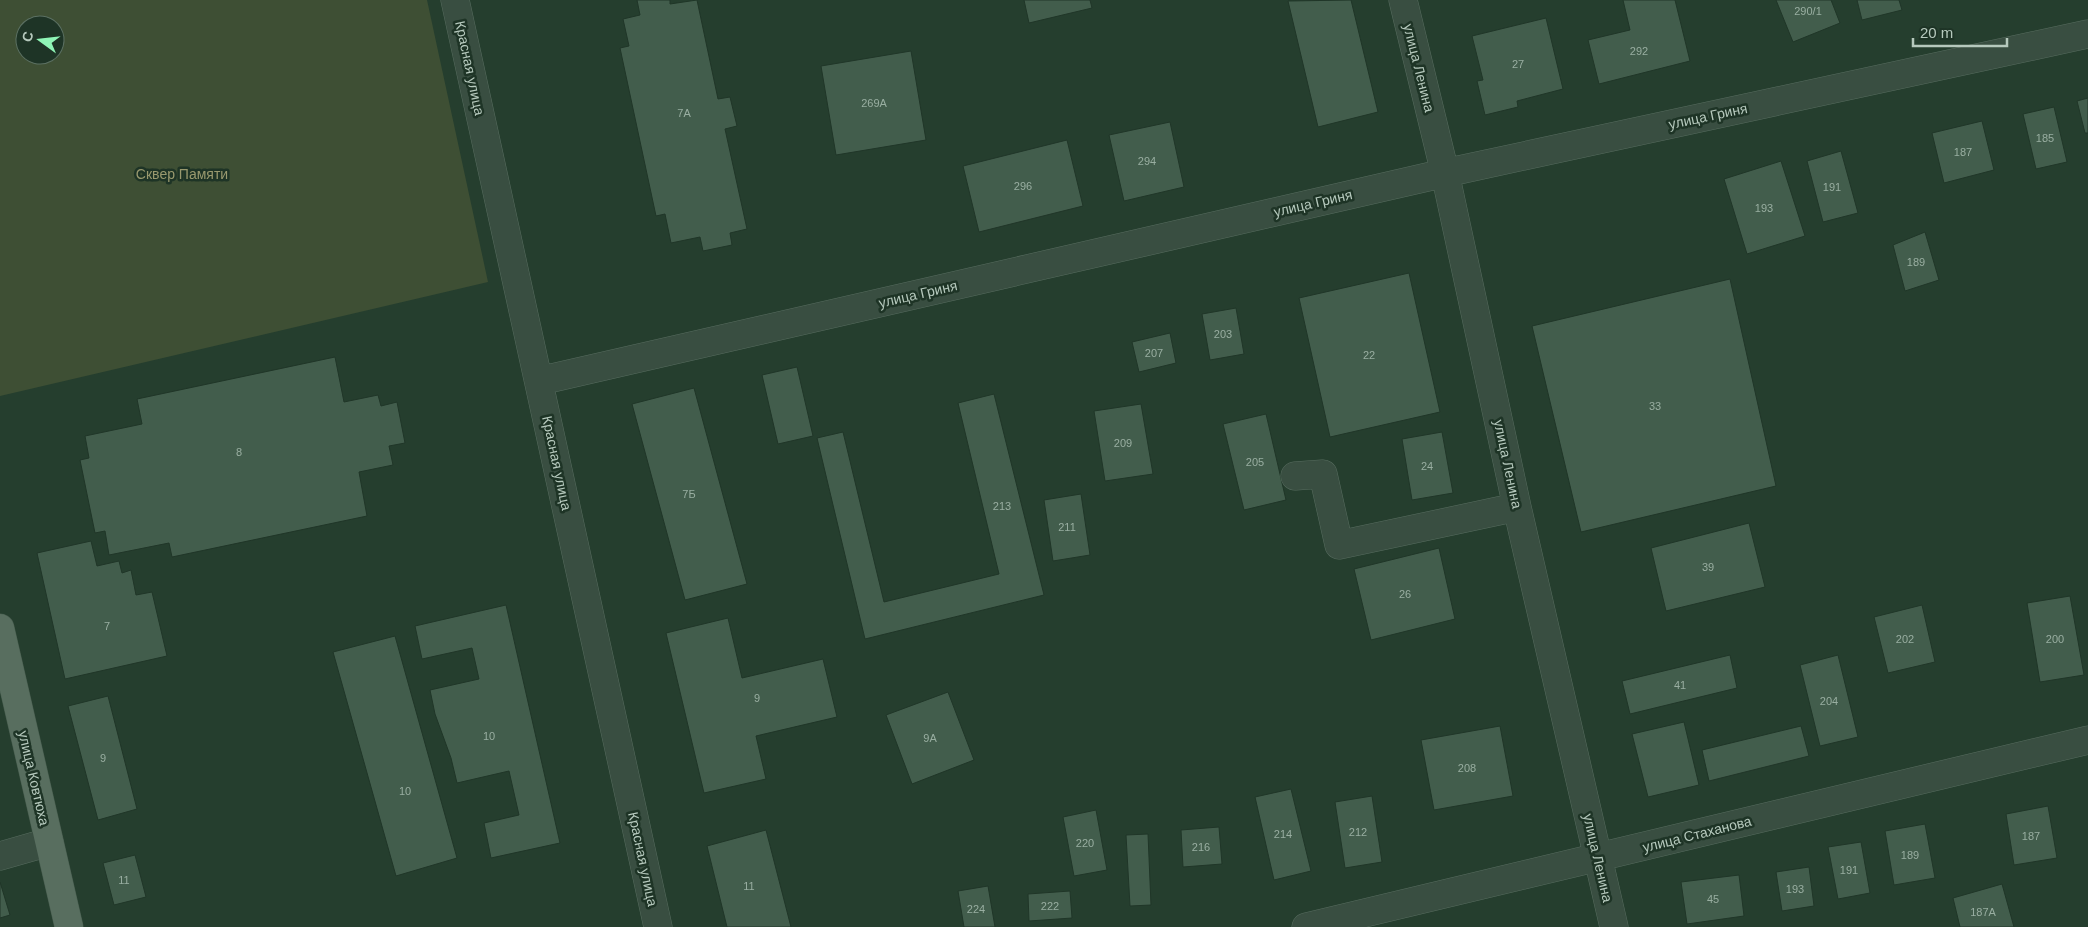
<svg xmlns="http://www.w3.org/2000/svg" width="2088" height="927" viewBox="0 0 2088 927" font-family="Helvetica,sans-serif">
<rect width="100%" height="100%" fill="#253e2e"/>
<path fill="#3e4f34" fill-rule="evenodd" d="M 0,0 L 427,0 L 488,282 L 0,396 ZM 25,25 L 55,25 L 55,55 L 25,55 Z"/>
<path fill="#425d4c" stroke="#203628" d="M 637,0 L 670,0 L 670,4 L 697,0 L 718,99 L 730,97 L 737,126 L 725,129 L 747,229 L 730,233 L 732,245 L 703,251 L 700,237 L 671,243 L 665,214 L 656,216 L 620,48 L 629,46 L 623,19 L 640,15 Z
M 1024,0 L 1090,0 L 1092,8 L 1029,23 Z
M 1351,0 L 1378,112 L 1318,127 L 1288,1 Z
M 1623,0 L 1675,0 L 1690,61 L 1599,84 L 1588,40 L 1630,30 Z
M 1776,0 L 1831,0 L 1840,23 L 1793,42 Z
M 1857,0 L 1899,0 L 1902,10 L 1862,20 Z
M 1546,18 L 1563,89 L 1517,101 L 1518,107 L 1485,115 L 1477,81 L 1483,80 L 1472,36 Z
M 911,51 L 926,140 L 836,155 L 821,66 Z
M 2088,98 L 2088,133 L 2085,133 L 2077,101 Z
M 2054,107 L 2067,162 L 2036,169 L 2023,114 Z
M 1982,121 L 1994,170 L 1944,183 L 1932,133 Z
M 1170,122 L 1184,187 L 1124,201 L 1109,135 Z
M 1067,140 L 1083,206 L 979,232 L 963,166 Z
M 1841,151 L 1858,213 L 1823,222 L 1807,161 Z
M 1781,161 L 1805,236 L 1747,254 L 1724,179 Z
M 1925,232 L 1939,280 L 1905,291 L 1893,245 Z
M 1409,273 L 1440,412 L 1330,437 L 1299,298 Z
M 1730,279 L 1776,486 L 1581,532 L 1532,326 Z
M 1236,308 L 1244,354 L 1210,360 L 1202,314 Z
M 1170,333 L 1176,363 L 1139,372 L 1132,342 Z
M 335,357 L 344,402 L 378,395 L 381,406 L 397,402 L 405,443 L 389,446 L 393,465 L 359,472 L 367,516 L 172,557 L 169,543 L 109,555 L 105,531 L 95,533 L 80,460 L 89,458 L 85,436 L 142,424 L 137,399 Z
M 797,367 L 813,436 L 778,444 L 762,375 Z
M 694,388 L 747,584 L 685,600 L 632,404 Z
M 994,394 L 1044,595 L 865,639 L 817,438 L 843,432 L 884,602 L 999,574 L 958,403 Z
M 1141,404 L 1153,474 L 1105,481 L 1094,411 Z
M 1266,414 L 1286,500 L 1244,510 L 1223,424 Z
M 1442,432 L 1453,493 L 1412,500 L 1402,439 Z
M 1081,494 L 1090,555 L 1053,561 L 1044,500 Z
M 1749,523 L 1765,587 L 1666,611 L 1651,548 Z
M 91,541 L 97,566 L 119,561 L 122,573 L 131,570 L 136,595 L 152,592 L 167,656 L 65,679 L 37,553 Z
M 1439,548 L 1455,619 L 1371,640 L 1354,569 Z
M 2070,596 L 2084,675 L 2040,682 L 2027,603 Z
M 506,605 L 560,843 L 491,858 L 484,823 L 519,815 L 509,771 L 457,783 L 451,758 L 435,714 L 430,690 L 479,679 L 472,648 L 422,659 L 415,626 Z
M 1922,605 L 1935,662 L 1888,673 L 1874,617 Z
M 728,618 L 742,678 L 823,659 L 837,717 L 756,736 L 766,779 L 704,793 L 666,633 Z
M 395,636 L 457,858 L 396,876 L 333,652 Z
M 1730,655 L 1737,688 L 1630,714 L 1622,681 Z
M 1838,655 L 1858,737 L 1820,746 L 1800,665 Z
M 948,692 L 974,760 L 912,784 L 886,715 Z
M 108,696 L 137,809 L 98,820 L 68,706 Z
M 1684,722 L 1699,785 L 1648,797 L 1632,734 Z
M 1500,726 L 1513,796 L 1434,810 L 1421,740 Z
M 1801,726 L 1809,756 L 1709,781 L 1702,750 Z
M 1291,789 L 1311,871 L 1274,880 L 1255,797 Z
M 1372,796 L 1382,862 L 1345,868 L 1335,802 Z
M 2048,806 L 2057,858 L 2014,865 L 2006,814 Z
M 1096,810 L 1107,870 L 1074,876 L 1063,817 Z
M 1925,824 L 1935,878 L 1894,885 L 1885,831 Z
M 1219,827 L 1222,864 L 1183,867 L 1181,830 Z
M 766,830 L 791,927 L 727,927 L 707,846 Z
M 1148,834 L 1151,905 L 1130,906 L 1126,835 Z
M 1861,842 L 1870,893 L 1838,899 L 1828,847 Z
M 135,855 L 146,897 L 114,905 L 103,863 Z
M 1809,867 L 1814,906 L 1782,911 L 1776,872 Z
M 1739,875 L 1744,916 L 1687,924 L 1681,882 Z
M 0,882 L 10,915 L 0,918 Z
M 2002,884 L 2014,927 L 1960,927 L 1953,898 Z
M 988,886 L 995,927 L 964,927 L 958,891 Z
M 1070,891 L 1072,918 L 1029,921 L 1028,894 Z"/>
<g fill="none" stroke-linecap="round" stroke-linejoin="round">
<defs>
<path id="minor" d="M 455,0 L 658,927
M 1403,0 L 1445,173 L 1517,507 L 1614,927
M 539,381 L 1445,173 L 2088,34
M 1295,476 L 1323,474 L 1339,545 L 1517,507
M 0,856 L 49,842
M 1306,927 L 2088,740"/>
<path id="major" d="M 0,628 L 69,927"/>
</defs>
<use href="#minor" stroke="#576c5f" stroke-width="29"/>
<use href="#major" stroke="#465b4d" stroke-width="29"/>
<use href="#minor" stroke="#394e41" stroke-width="28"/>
<use href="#major" stroke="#586e5f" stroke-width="28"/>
</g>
<g text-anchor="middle" stroke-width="5" stroke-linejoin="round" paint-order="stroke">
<g font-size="11" fill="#99aea1">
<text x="1808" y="15">290/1</text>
<text x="1639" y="55">292</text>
<text x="1518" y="68">27</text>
<text x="874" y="107">269А</text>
<text x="684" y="117">7А</text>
<text x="2045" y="142">185</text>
<text x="1963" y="156">187</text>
<text x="1147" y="165">294</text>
<text x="1023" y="190">296</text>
<text x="1832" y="191">191</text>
<text x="1764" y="212">193</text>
<text x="1916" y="266">189</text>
<text x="1223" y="338">203</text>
<text x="1154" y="357">207</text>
<text x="1369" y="359">22</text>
<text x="1655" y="410">33</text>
<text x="1123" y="447">209</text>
<text x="239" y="456">8</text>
<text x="1255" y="466">205</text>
<text x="1427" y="470">24</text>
<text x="689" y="498">7Б</text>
<text x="1002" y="510">213</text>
<text x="1067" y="531">211</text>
<text x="1708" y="571">39</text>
<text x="1405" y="598">26</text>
<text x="107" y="630">7</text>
<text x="1905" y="643">202</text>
<text x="2055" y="643">200</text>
<text x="1680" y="689">41</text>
<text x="757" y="702">9</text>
<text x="1829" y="705">204</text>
<text x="489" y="740">10</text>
<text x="930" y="742">9А</text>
<text x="103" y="762">9</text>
<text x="1467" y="772">208</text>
<text x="405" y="795">10</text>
<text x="1358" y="836">212</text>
<text x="1283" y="838">214</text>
<text x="2031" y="840">187</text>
<text x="1085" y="847">220</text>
<text x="1201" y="851">216</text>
<text x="1910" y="859">189</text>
<text x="1849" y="874">191</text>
<text x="124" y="884">11</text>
<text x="749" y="890">11</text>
<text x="1795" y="893">193</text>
<text x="1713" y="903">45</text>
<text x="1050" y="910">222</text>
<text x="976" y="913">224</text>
<text x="1983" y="916">187А</text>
</g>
<g font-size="14" fill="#b6c9bd" stroke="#1e3426">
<text transform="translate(470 68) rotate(78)" y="5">Красная улица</text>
<text transform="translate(1419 68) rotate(76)" y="5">улица Ленина</text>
<text transform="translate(1708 116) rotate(-12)" y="5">улица Гриня</text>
<text transform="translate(1313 203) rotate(-13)" y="5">улица Гриня</text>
<text transform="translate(918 294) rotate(-13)" y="5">улица Гриня</text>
<text transform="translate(557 463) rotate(78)" y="5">Красная улица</text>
<text transform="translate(1508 464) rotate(78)" y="5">улица Ленина</text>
<text transform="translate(34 778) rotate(77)" y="5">улица Ковтюха</text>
<text transform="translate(1697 834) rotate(-14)" y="5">улица Стаханова</text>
<text transform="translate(1598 858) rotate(77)" y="5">улица Ленина</text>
<text transform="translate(643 859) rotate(78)" y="5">Красная улица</text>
</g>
<g font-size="14" fill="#99996e" stroke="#1e3426">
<text x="182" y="179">Сквер Памяти</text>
</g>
</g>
<g transform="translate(40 40) rotate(285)"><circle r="24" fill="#1e3426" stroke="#5b7062"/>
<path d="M0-4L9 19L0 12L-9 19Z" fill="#8ff5b6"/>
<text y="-8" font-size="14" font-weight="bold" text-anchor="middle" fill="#b6c9bd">С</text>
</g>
<path d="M1913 38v8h94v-8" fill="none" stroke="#b6c9bd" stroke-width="2.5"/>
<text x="1920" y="38" font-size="15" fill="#b6c9bd" stroke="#1e3426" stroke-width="4" paint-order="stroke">20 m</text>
</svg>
